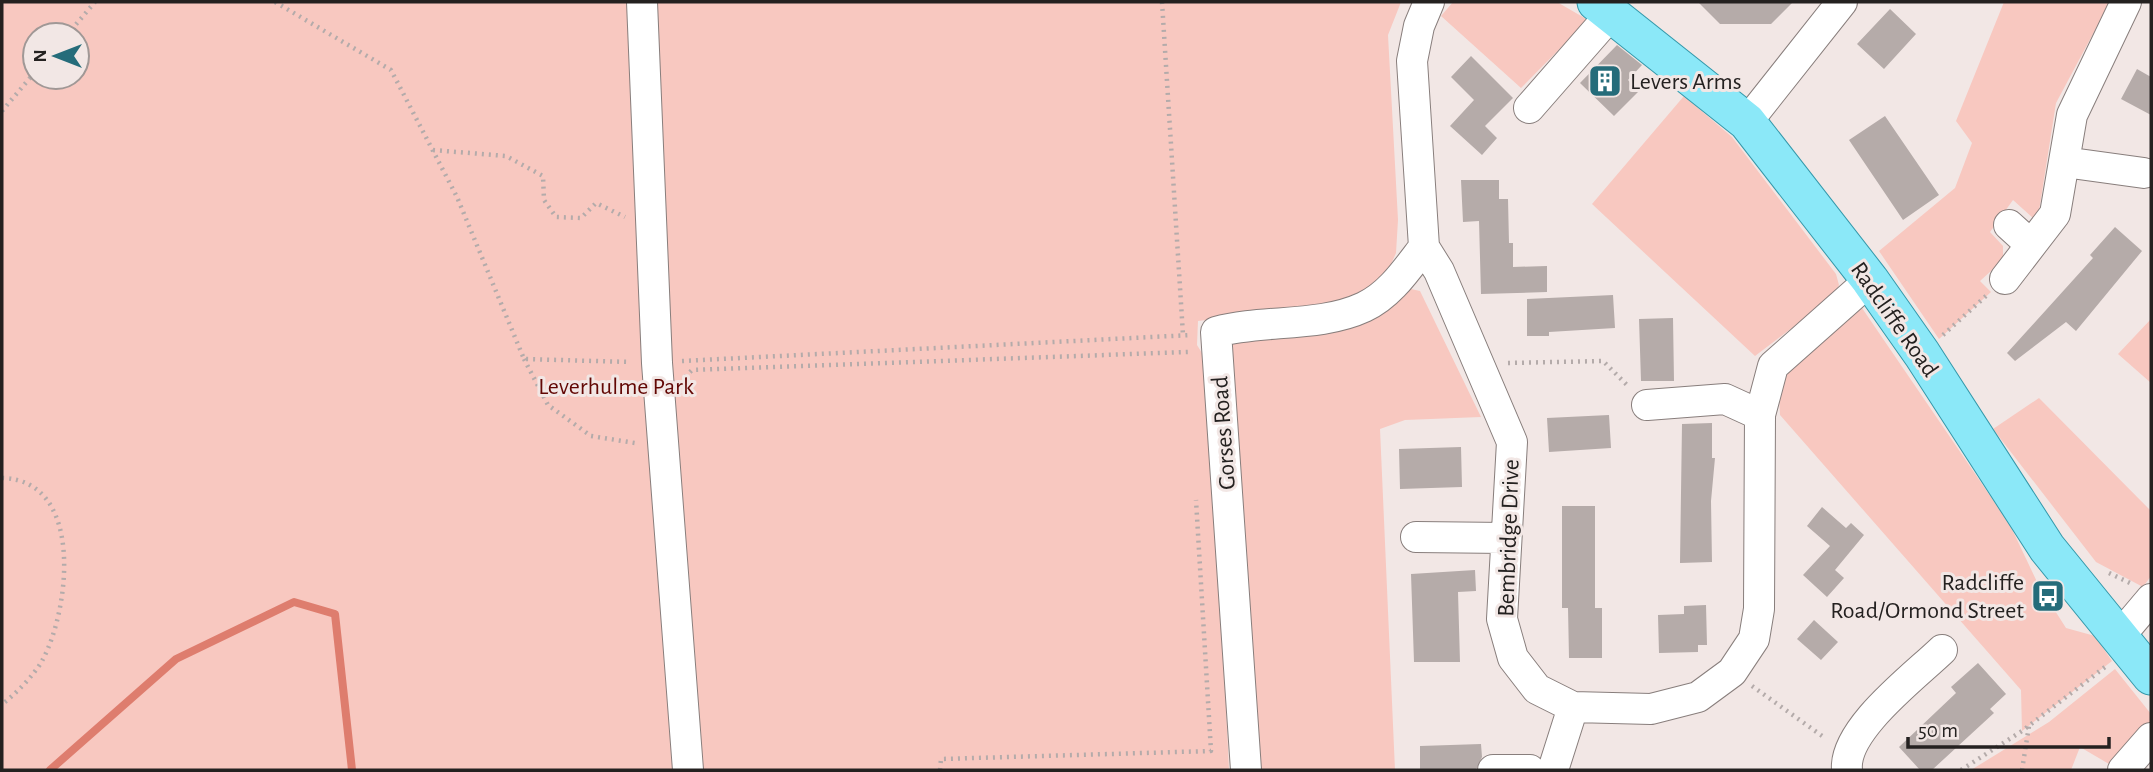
<svg xmlns="http://www.w3.org/2000/svg" width="2153" height="772" viewBox="0 0 2153 772" font-family="'Alegreya Sans',sans-serif">
<rect width="100%" height="100%" fill="#f2e7e5"/>
<path fill="#f8c8c0" fill-rule="evenodd" d="M 2,2 L 1401,2 L 1388,35 L 1398,220 L 1396,253 L 1384,280 L 1362,301 L 1198,321 L 1197,345 L 1210,366 L 1229,770 L 2,770 ZM 35,35 L 77,35 L 77,77 L 35,77 Z
M 1453,2 L 1557,2 L 1588,20 L 1521,88 L 1441,16 Z
M 2004,2 L 2110,2 L 2056,103 L 2039,211 L 2033,218 L 2013,200 L 1990,232 L 2003,246 L 2003,260 L 1980,281 L 1991,292 L 1939,339 L 1879,251 L 1955,188 L 1972,143 L 1956,121 Z
M 1684,96 L 1732,137 L 1836,274 L 1839,285 L 1833,297 L 1755,356 L 1592,204 Z
M 1411,289 L 1420,291 L 1481,417 L 1405,420 L 1380,429 L 1395,770 L 1247,770 L 1226,337 L 1370,318 Z
M 1853,307 L 1862,308 L 2010,525 L 2038,584 L 2066,628 L 2095,636 L 2112,661 L 2022,731 L 2021,690 L 1780,415 L 1778,371 Z
M 2151,319 L 2151,383 L 2118,354 Z
M 2039,398 L 2151,511 L 2151,576 L 2143,587 L 2096,562 L 1993,429 Z
M 2115,669 L 2151,714 L 2151,730 L 2109,764 L 2080,747 L 2071,770 L 1971,770 L 2049,722 Z"/>
<g fill="none" stroke-linecap="round" stroke-linejoin="round">
<path stroke="#de7d6e" stroke-width="8" d="M 50,770 L 176,659 L 294,602 L 335,614 L 352,770"/>
</g>
<path fill="#b5aba9" d="M 1698,2 L 1746,3 L 1793,2 L 1771,24 L 1720,24 Z
M 1890,9 L 1916,34 L 1884,69 L 1857,44 Z
M 1617,45 L 1642,65 L 1628,80 L 1639,91 L 1614,116 L 1580,83 Z
M 1471,56 L 1513,98 L 1485,126 L 1497,138 L 1482,155 L 1450,126 L 1474,100 L 1451,77 Z
M 2137,69 L 2151,77 L 2151,115 L 2121,99 Z
M 1885,116 L 1939,195 L 1903,220 L 1849,140 Z
M 1461,180 L 1499,180 L 1499,199 L 1508,199 L 1509,243 L 1513,243 L 1513,267 L 1547,266 L 1547,292 L 1481,294 L 1479,221 L 1463,222 Z
M 2115,227 L 2142,251 L 2076,331 L 2066,322 L 2015,361 L 2007,353 L 2093,258 L 2090,255 Z
M 1613,295 L 1615,328 L 1549,332 L 1549,336 L 1527,336 L 1527,299 Z
M 1673,318 L 1674,381 L 1641,381 L 1639,319 Z
M 1609,415 L 1611,448 L 1549,452 L 1547,418 Z
M 1712,423 L 1712,458 L 1715,458 L 1711,501 L 1712,562 L 1680,563 L 1682,424 Z
M 1461,447 L 1462,487 L 1400,489 L 1399,449 Z
M 1562,506 L 1595,506 L 1595,608 L 1602,608 L 1602,658 L 1569,658 L 1568,608 L 1562,608 Z
M 1822,507 L 1846,528 L 1851,523 L 1864,535 L 1835,570 L 1844,578 L 1827,597 L 1803,575 L 1830,546 L 1807,526 Z
M 1475,570 L 1476,591 L 1458,592 L 1460,662 L 1414,662 L 1411,574 Z
M 1706,605 L 1707,645 L 1698,645 L 1698,652 L 1659,653 L 1658,615 L 1684,614 L 1684,606 Z
M 1814,620 L 1838,642 L 1821,660 L 1797,639 Z
M 1978,663 L 2006,694 L 1990,709 L 1994,713 L 1932,770 L 1920,770 L 1899,747 L 1956,693 L 1951,687 Z
M 1481,744 L 1482,757 L 1476,770 L 1420,770 L 1420,746 Z"/>
<g fill="none" stroke-linecap="round" stroke-linejoin="round">
<defs>
<path id="minor" d="M 642,2 L 657,363 L 688,770
M 1429,2 L 1419,26 L 1412,61 L 1424,247 L 1439,271 L 1512,442 L 1502,619 L 1513,658 L 1537,689 L 1573,707 L 1651,709 L 1698,697 L 1732,672 L 1754,639 L 1759,609 L 1760,415 L 1773,366 L 1870,280
M 1529,108 L 1613,12
M 1747,122 L 1842,2
M 2064,162 L 2144,173
M 2009,225 L 2031,245
M 2005,279 L 2055,214 L 2072,115 L 2126,2
M 1647,405 L 1725,399 L 1760,415
M 1416,537 L 1506,538
M 2118,638 L 2151,599
M 1246,770 L 1216,332 C 1263,319 1319,328 1364,307 C 1390,295 1407,269 1424,247
M 1493,770 L 1530,770
M 1553,770 L 1573,707
M 1847,770 C 1843,730 1914,677 1942,650
M 2123,770 L 2151,738"/>
<path id="major" d="M 1596,2 L 1747,122 L 1870,280 L 1922,354 L 2047,548 L 2151,676"/>
</defs>
<use href="#minor" stroke="#887e7c" stroke-width="32"/>
<use href="#major" stroke="#3498aa" stroke-width="39"/>
<path stroke="#b4abaa" stroke-width="4.5" stroke-dasharray="2 5" stroke-linecap="butt" d="M 275,2 L 391,70 L 457,197 L 524,359 L 631,362
M 1162,2 L 1183,335
M 67,35 L 95,2
M 2,111 L 35,72
M 433,150 L 506,156 L 543,176 L 544,200 L 556,217 L 581,218 L 596,203 L 625,217
M 1943,335 L 1986,296
M 524,359 L 548,405 L 591,436 L 635,443
M 682,361 L 1191,335
M 1508,363 L 1603,361 L 1629,387
M 685,377 L 692,370 L 1188,352 L 1188,355
M 2,478 C 85,480 70,610 42,661 C 34,675 15,695 2,704
M 2109,573 L 2130,583
M 1752,686 L 1825,738
M 940,770 L 941,759 L 1211,751 L 1196,500
M 1961,770 L 2022,731 L 2105,667
M 2022,770 L 2029,726"/>
<use href="#minor" stroke="#fff" stroke-width="30"/>
<use href="#major" stroke="#8be8f8" stroke-width="37"/>
</g>
<defs>
<symbol id="building-square" viewBox="-11 -11 22 22"><rect x="-9" y="-9" width="18" height="18" rx="4" fill="#256c7a" stroke="#f2e7e5"/><path d="M-4-6H4V6H1V3H-1V6H-4ZM-2.5-4.3h1.7v1.8h-1.7ZM.8-4.3h1.7v1.8H.8ZM-2.5-1h1.7V.8h-1.7ZM.8-1h1.7V.8H.8Z" fill="#fff"/></symbol>
<symbol id="bus-square" viewBox="-11 -11 22 22"><rect x="-9" y="-9" width="18" height="18" rx="4" fill="#256c7a" stroke="#f2e7e5"/><path d="M-5-6H5V4H4V6H2V4H-2V6H-4V4H-5ZM-3.5-4V0h7V-4ZM-3.5 1.2v1.5H-2V1.2ZM2 1.2v1.5H3.5V1.2Z" fill="#fff"/></symbol>
</defs>
<g fill-rule="evenodd">
<use href="#building-square" x="1586" y="62" width="38" height="38"/>
<use href="#bus-square" x="2029" y="577" width="38" height="38"/>
</g>
<g text-anchor="middle" stroke-width="6" stroke-linejoin="round" paint-order="stroke">
<g font-size="24" fill="#242120" stroke="#f2e7e5" text-anchor="start">
<text x="1630" y="89">Levers Arms</text>
<text x="2024" y="590" text-anchor="end">Radcliffe<tspan x="2024" dy="28">Road/Ormond Street</tspan></text>
</g>
<g font-size="24" fill="#242120" stroke="#f2e7e5">
<text transform="translate(1895 319) rotate(55)" y="8">Radcliffe Road</text>
<text transform="translate(1223 433) rotate(-94)" y="8">Gorses Road</text>
<text transform="translate(1508 538) rotate(-88)" y="8">Bembridge Drive</text>
</g>
<g font-size="24" fill="#620704" stroke="#f2e7e5">
<text x="616" y="394">Leverhulme Park</text>
</g>
</g>
<rect width="2153" height="772" fill="none" stroke="#242120" stroke-width="7"/>
<g transform="translate(56 56) rotate(270)"><circle r="33" fill="#f2e7e5" stroke="#a09896" stroke-width="2"/>
<path d="M0-5L12 26L0 18L-12 26Z" fill="#256c7a"/>
<text y="-10" font-size="19" font-weight="bold" text-anchor="middle" fill="#242120">N</text>
</g>
<path d="M1908 737v10h201v-10" fill="none" stroke="#242120" stroke-width="3.5"/>
<text x="1918" y="737" font-size="21" fill="#242120" stroke="#f2e7e5" stroke-width="5" paint-order="stroke">50 m</text>
</svg>
